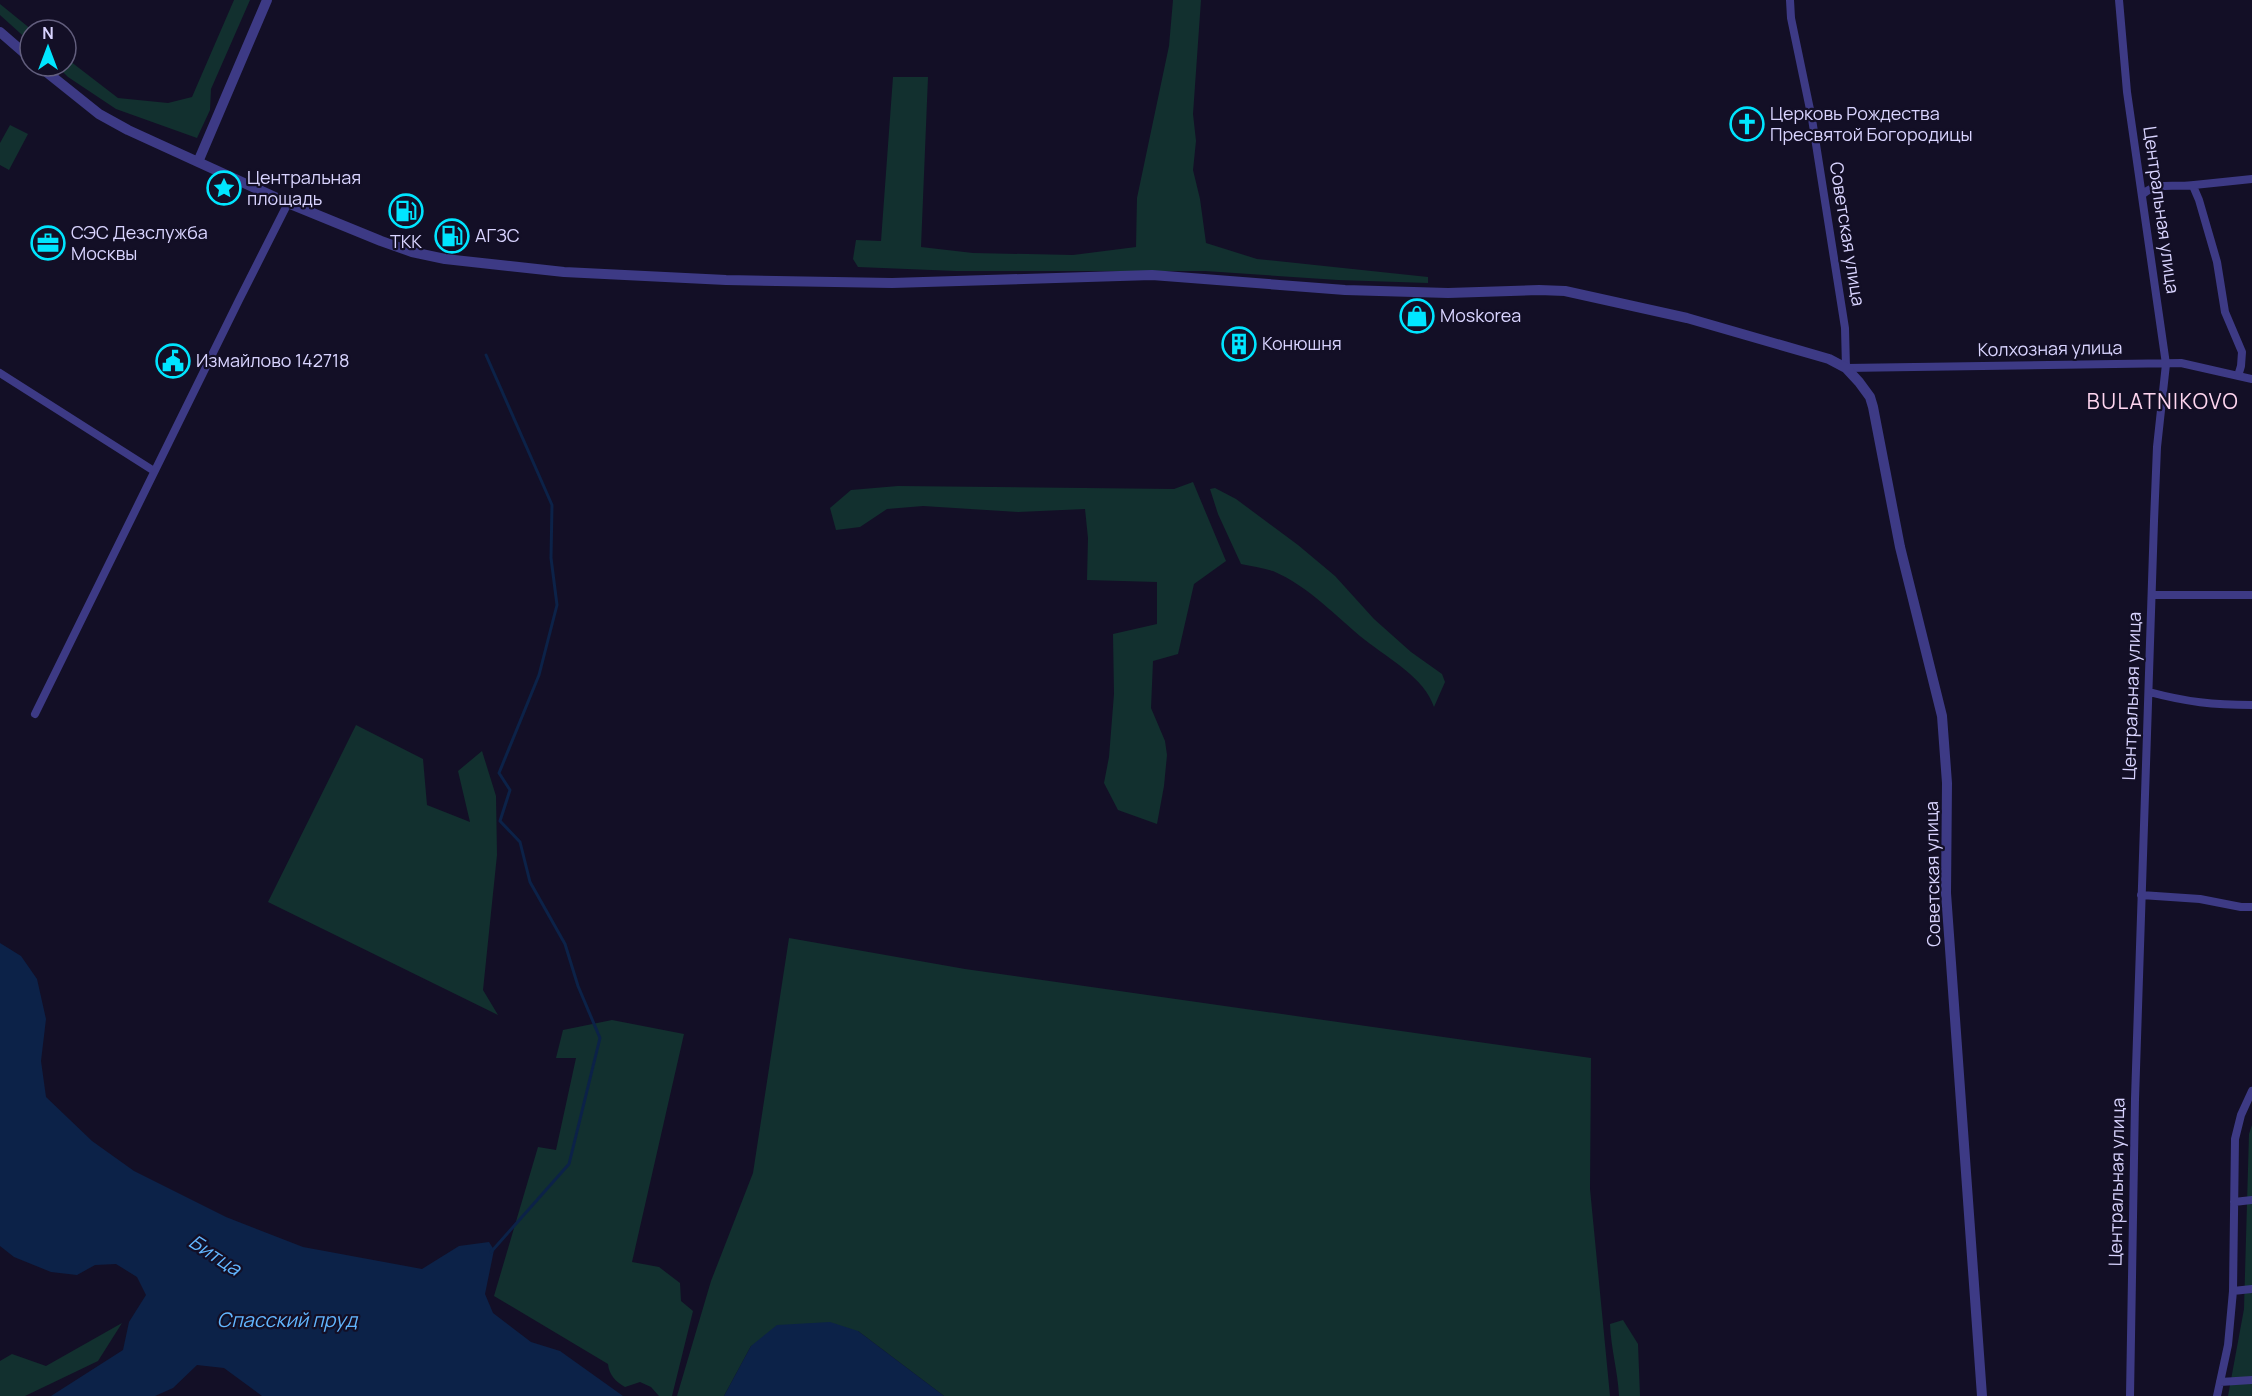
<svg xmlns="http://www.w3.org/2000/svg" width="2252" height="1396" viewBox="0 0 2252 1396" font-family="Manrope,sans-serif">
<rect width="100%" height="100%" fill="#130f26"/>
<path fill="#12302f" d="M 234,0 L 250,0 L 211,89 L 210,110 L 197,138 L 116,109 L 68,77 L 57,66 L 66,66 L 66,58 L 118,98 L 168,103 L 192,97 Z
M 1173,0 L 1201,0 L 1193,114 L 1196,141 L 1193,170 L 1200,199 L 1206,243 L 1257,259 L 1428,277 L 1428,283 L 1338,280 L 1205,271 L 956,271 L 858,267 L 853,259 L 856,240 L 881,241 L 893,77 L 928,77 L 921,247 L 973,253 L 1073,255 L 1136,247 L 1137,198 L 1169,46 Z
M 0,4 L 32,30 L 30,30 L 30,42 L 0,15 Z
M 10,125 L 28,134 L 9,170 L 0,165 L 0,143 Z
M 1193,482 L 1226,561 L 1194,584 L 1178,654 L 1153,661 L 1151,708 L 1165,741 L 1167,755 L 1164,786 L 1157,824 L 1118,810 L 1104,783 L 1109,757 L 1114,694 L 1113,634 L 1157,624 L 1157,582 L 1087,580 L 1088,538 L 1085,509 L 1018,512 L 923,506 L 887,509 L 860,527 L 836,530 L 830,508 L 851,490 L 898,486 L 1174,489 Z
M 1215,488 L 1236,499 L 1298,545 L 1335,576 L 1374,619 L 1411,652 L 1442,674 L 1445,682 L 1434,707 C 1424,677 1389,659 1365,640 C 1335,616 1310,587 1273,571 C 1263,568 1251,566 1241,564 L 1218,514 L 1210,489 Z
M 356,725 L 423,759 L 427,805 L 470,822 L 458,771 L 482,751 L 496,796 L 497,855 L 483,990 L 498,1015 L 268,902 Z
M 789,938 L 965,969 L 1591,1058 L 1590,1189 L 1610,1396 L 944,1396 L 858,1331 L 751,1346 L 724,1396 L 677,1396 L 711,1281 L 753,1173 Z
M 612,1020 L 684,1034 L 632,1262 L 659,1267 L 680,1283 L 681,1301 L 693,1311 L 672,1396 L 659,1396 L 651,1387 L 640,1382 L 625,1387 C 616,1382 609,1375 608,1364 L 494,1296 L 538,1147 L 556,1150 L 576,1058 L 556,1058 L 563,1030 Z
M 2252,1125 L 2252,1396 L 2228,1396 L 2244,1309 L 2249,1134 Z
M 1623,1320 L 1638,1344 L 1640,1396 L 1619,1396 C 1618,1372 1611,1349 1610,1324 Z
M 122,1323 L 98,1361 L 25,1396 L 0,1396 L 0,1361 L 12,1354 L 46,1366 Z"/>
<path fill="#0c2248" d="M 0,943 L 21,956 L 37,979 L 46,1019 L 41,1061 L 46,1097 L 92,1141 L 134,1171 L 226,1217 L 303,1247 L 422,1269 L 459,1246 L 489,1242 L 494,1250 L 485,1294 L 493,1313 L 531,1342 L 560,1351 L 623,1396 L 262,1396 L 224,1368 L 197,1365 L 173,1388 L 155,1396 L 51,1396 L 123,1350 L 129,1322 L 146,1295 L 137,1277 L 116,1264 L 95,1265 L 77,1275 L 51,1272 L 14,1257 L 0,1246 Z
M 830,1322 L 858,1331 L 944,1396 L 724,1396 L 751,1346 L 777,1325 Z"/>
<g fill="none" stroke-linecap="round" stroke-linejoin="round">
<path stroke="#0c2248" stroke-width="3" d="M 486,355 L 552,505 L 551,558 L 557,605 L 539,675 L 499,773 L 510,790 L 500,821 L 520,842 L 530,882 L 565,944 L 578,986 L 600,1038 L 569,1164 L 491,1252"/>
<path stroke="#3d3a85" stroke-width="8" d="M 1790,0 L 1791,18 L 1812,119 L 1845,328 L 1846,368 L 2181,363 L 2252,379
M 2119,0 L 2127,92 L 2166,364 L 2157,447 L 2154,521 L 2135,1099 L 2130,1396
M 2193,186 L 2199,200 L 2217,262 L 2225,312 L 2242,352 L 2241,366 L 2238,376
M 2143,194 C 2158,181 2176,188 2194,185 C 2213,183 2233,181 2252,179
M 0,373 L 154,471
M 2152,595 L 2252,595
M 2149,692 C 2187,702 2213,705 2252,705
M 35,714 L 239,300 L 288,203
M 2141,895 L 2200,899 L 2241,907 L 2252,907
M 2234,1202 L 2252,1200
M 2233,1291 L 2252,1289
M 2220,1382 L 2252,1380
M 2217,1396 L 2228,1345 L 2233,1291 L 2235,1139 L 2241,1115 L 2252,1091"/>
<path stroke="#3d3a85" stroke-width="10" d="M 0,32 L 30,58
M 39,66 L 99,114 L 128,130 L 288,203 L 381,241 L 412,252 L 445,259 L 564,272 L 726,280 L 892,283 L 1152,275 L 1345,290 L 1448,293 L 1539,290 L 1565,291 L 1687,318 L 1829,359 L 1846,368 L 1859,382 L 1870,397 L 1873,407 L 1900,547 L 1942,716 L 1947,783 L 1946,893 L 1982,1396
M 198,162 L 267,0"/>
</g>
<defs>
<symbol id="church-ring" viewBox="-11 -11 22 22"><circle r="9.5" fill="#130f26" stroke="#00e5ff" stroke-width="1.5"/><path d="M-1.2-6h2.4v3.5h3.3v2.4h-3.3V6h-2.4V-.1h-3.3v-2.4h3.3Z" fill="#00e5ff"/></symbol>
<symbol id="sight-ring" viewBox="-11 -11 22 22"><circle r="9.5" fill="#130f26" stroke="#00e5ff" stroke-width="1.5"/><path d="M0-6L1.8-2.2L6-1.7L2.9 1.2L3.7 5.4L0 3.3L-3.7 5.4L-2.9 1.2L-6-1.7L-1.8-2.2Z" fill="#00e5ff"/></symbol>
<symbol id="fuel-ring" viewBox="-11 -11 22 22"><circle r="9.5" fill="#130f26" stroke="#00e5ff" stroke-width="1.5"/><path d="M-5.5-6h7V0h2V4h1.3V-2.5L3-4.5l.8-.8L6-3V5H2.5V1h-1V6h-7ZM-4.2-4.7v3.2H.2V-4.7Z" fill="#00e5ff"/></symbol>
<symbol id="office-ring" viewBox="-11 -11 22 22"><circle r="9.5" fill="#130f26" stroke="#00e5ff" stroke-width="1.5"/><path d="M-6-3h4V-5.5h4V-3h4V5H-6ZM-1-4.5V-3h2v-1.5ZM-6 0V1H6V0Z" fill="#00e5ff"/></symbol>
<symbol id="shop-ring" viewBox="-11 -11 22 22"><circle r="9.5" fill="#130f26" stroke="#00e5ff" stroke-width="1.5"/><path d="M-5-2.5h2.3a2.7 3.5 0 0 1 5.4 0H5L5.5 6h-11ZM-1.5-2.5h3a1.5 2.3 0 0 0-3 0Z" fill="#00e5ff"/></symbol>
<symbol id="building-ring" viewBox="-11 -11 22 22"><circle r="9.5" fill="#130f26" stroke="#00e5ff" stroke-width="1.5"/><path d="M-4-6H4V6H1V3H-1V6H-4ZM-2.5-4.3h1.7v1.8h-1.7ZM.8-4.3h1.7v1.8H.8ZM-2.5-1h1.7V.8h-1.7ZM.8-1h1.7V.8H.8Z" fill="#00e5ff"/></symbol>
<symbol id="civic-ring" viewBox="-11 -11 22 22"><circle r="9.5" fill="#130f26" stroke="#00e5ff" stroke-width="1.5"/><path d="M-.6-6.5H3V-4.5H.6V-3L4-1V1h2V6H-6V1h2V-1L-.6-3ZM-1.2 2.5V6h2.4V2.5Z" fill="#00e5ff"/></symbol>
</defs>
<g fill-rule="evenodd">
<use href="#church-ring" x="1728" y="105" width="38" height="38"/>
<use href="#sight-ring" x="205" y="169" width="38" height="38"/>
<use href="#fuel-ring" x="387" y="192" width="38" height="38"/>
<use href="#fuel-ring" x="433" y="217" width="38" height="38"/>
<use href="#office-ring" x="29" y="224" width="38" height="38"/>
<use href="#shop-ring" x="1398" y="297" width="38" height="38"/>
<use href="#building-ring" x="1220" y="325" width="38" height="38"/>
<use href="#civic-ring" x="154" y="342" width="38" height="38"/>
</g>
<g text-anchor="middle" stroke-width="4.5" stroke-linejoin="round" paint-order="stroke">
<g font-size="18" fill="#d9d4ff" stroke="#130f26" text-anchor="start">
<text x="1770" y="120">Церковь Рождества<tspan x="1770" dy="21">Пресвятой Богородицы</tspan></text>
<text x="247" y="184">Центральная<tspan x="247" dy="21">площадь</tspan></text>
<text x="71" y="239">СЭС Дезслужба<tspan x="71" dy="21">Москвы</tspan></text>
<text x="475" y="242">АГЗС</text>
<text x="406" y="248" text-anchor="middle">ТКК</text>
<text x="1440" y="322">Moskorea</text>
<text x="1262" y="350">Конюшня</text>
<text x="196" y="367">Измайлово 142718</text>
</g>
<g font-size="18" fill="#d9d4ff" stroke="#130f26">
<text transform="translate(2161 210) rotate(82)" y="6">Центральная улица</text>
<text transform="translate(1847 234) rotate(81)" y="6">Советская улица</text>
<text transform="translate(2050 349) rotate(-1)" y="6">Колхозная улица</text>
<text transform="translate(2132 696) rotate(-88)" y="6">Центральная улица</text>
<text transform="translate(1933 874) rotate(-91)" y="6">Советская улица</text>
<text transform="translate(2117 1182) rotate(-89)" y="6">Центральная улица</text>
</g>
<g font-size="20" font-style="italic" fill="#62b6ff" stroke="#130f26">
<text transform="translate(215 1255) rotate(33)" y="7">Битца</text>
<text x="287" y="1327">Спасский пруд</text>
</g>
<g font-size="21" letter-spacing="1.5" fill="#ffd6f0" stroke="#130f26">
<text x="2163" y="409">BULATNIKOVO</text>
</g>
</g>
<g transform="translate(48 48)"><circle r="28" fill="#130f26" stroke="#625e7d" stroke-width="1.5"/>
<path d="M0-4.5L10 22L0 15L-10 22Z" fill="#00e5ff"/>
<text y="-9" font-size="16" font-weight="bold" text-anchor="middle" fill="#d9d4ff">N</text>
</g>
</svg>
